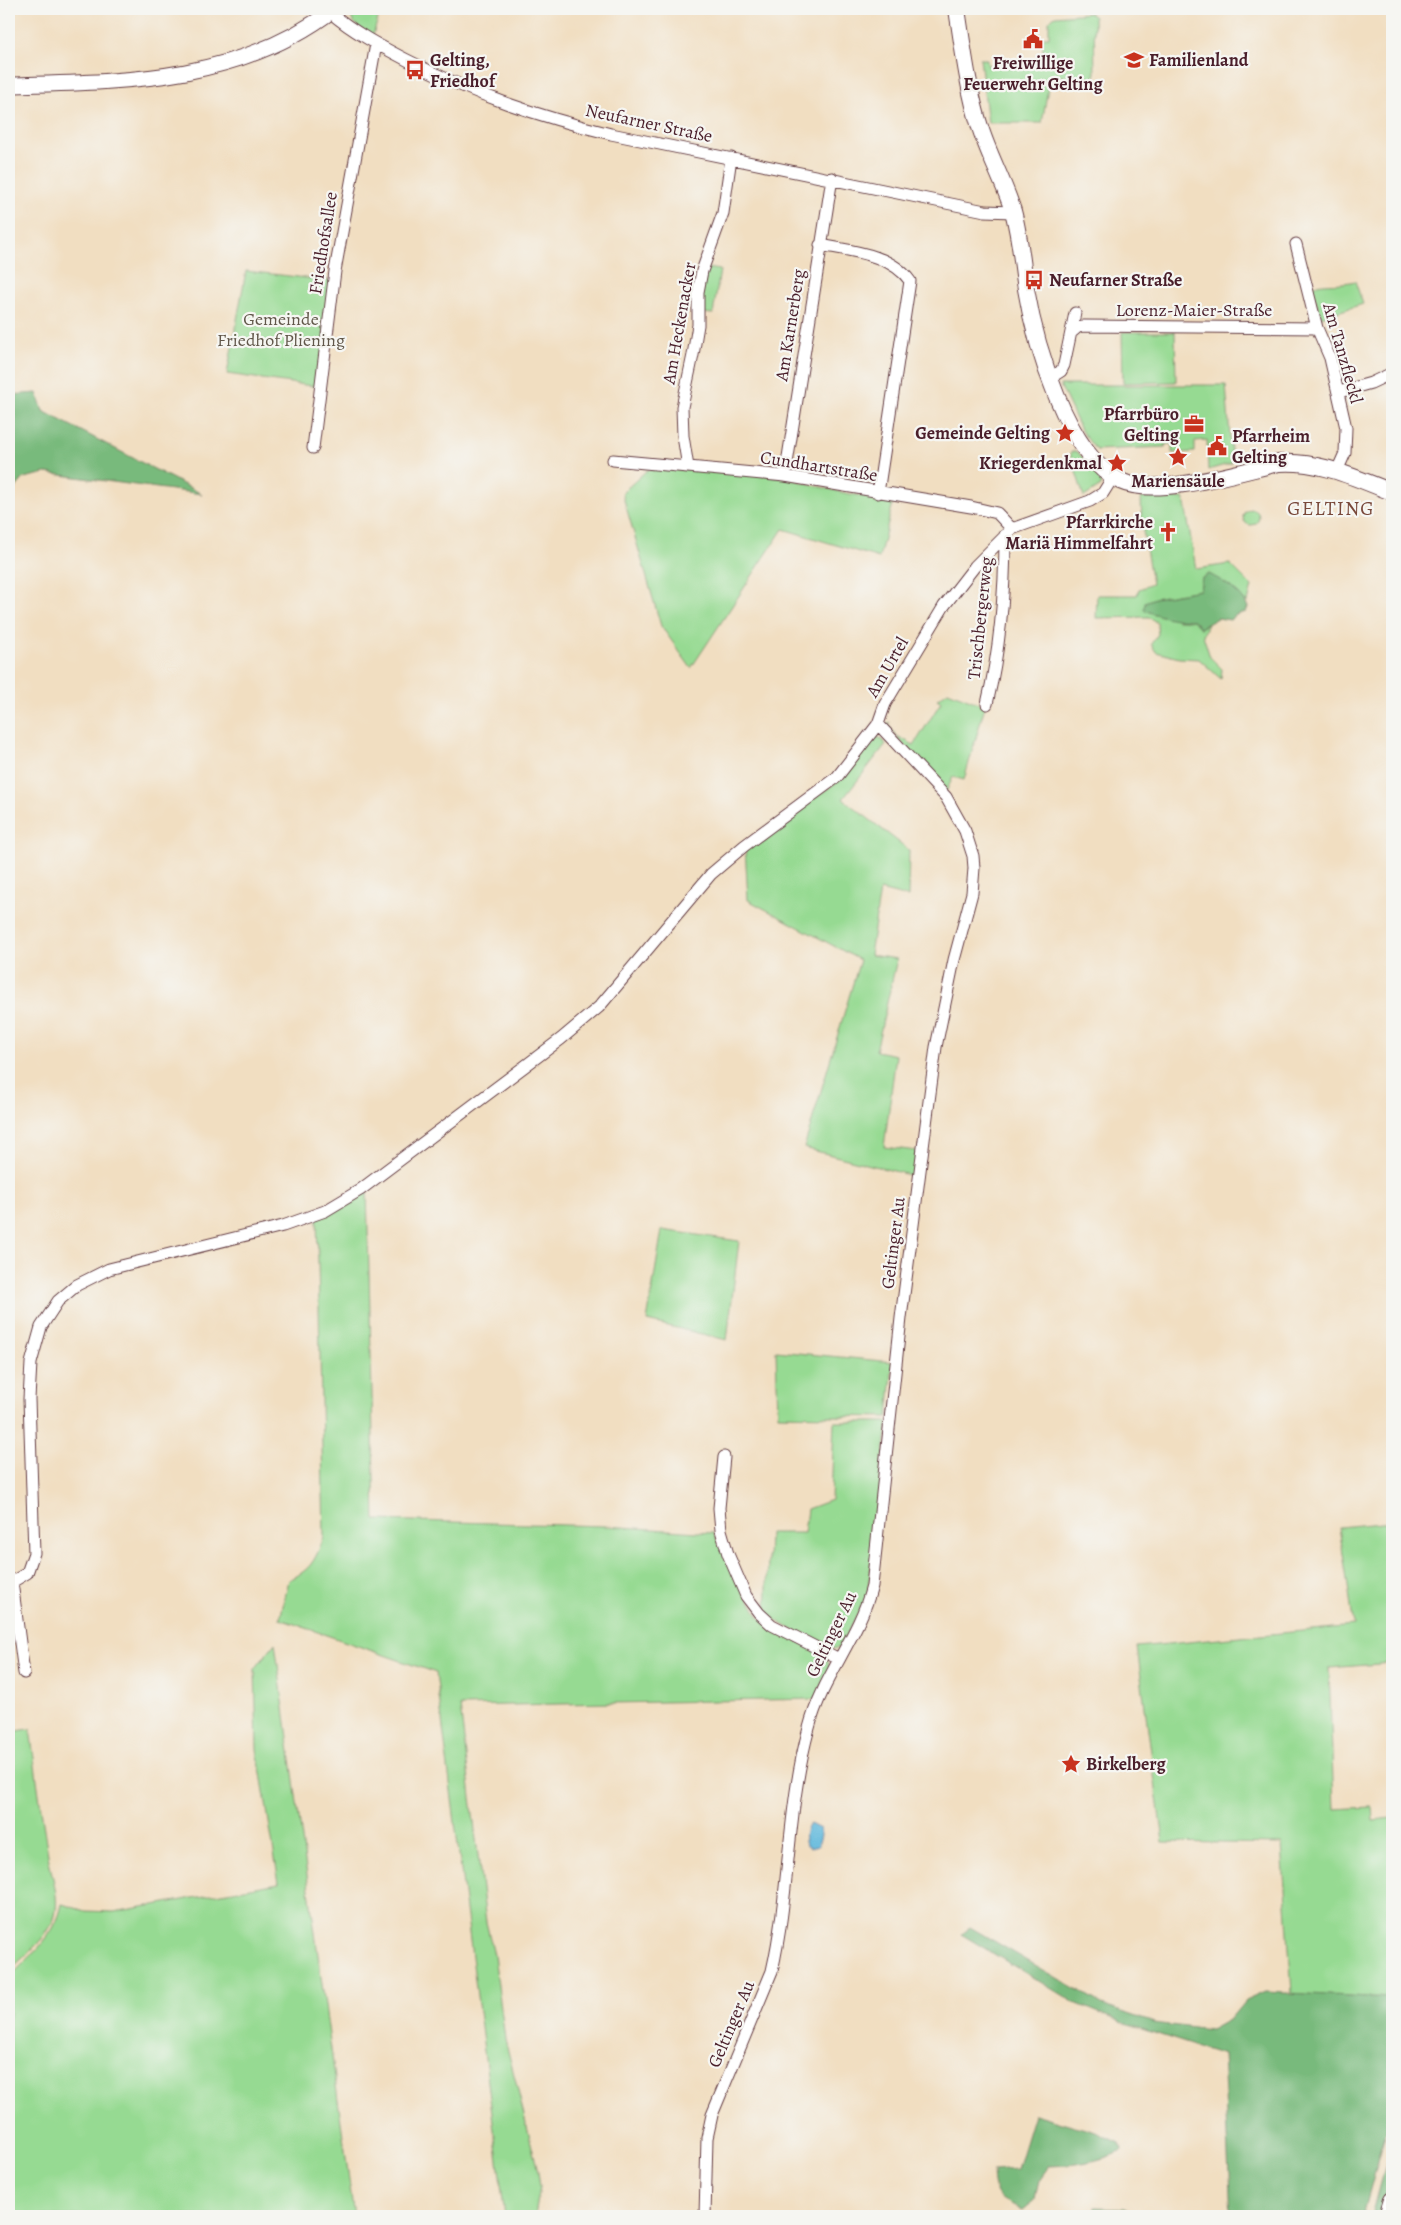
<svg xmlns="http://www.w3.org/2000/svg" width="1401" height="2225" viewBox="0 0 1401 2225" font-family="Alegreya,serif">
<rect width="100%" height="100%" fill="#f6f6f2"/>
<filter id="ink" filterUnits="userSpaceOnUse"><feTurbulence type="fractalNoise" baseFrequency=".02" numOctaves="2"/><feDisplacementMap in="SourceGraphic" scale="10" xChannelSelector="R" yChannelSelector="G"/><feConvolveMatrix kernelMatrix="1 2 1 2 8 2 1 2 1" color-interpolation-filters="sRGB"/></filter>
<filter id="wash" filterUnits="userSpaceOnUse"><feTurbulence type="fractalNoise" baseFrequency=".0096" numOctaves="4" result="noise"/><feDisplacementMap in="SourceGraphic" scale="20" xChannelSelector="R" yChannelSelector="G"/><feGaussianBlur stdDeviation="1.12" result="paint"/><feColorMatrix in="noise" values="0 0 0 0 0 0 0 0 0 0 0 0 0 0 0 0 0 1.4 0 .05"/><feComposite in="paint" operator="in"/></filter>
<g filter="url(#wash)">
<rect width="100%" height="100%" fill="#f1dec1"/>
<path fill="#96da92" stroke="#707c5e" d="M 349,9 L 381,9 L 373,35 L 370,35 C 360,28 349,22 349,9 Z
M 1090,13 L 1094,17 L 1095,78 L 1050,76 L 1042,123 L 988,123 L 980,59 L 987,59 L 988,66 L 1002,66 L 1002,58 L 1005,59 L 1006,67 L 1022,66 L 1022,61 L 1044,61 L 1042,37 L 1049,37 L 1049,21 L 1055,16 Z
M 707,268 L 720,270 L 713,314 L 702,313 L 701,293 Z
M 246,271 L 332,281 L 319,387 L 227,374 Z
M 1355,281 L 1363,304 L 1321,317 L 1311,286 C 1327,282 1340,285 1355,281 Z
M 1122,332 L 1175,332 L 1176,382 L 1123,383 Z
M 1060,385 L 1226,385 L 1232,463 L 1208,470 L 1207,440 L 1195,441 L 1195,452 L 1172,453 L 1172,444 L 1166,444 L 1165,447 L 1096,450 L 1082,432 Z
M 1074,451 L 1078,452 L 1101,480 L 1101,486 L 1084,497 L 1070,453 Z
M 688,469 C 720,472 753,472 785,478 C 821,485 858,502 895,495 L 879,558 L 783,529 L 691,668 L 661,626 L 622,493 L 647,470 Z
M 1141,498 L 1184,498 L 1196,569 L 1230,564 L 1252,586 L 1248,602 L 1246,602 L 1232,589 L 1209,574 L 1202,578 L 1200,590 L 1155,598 L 1145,602 L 1178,620 L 1193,620 L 1200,628 L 1208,624 L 1203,635 L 1210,657 L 1222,669 L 1221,679 L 1199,659 L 1179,658 L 1156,652 L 1151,644 L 1158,634 L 1157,623 L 1149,617 L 1096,618 L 1097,595 L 1137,595 L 1139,589 L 1152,584 L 1142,525 Z
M1243 517a8 8 0 1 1 16 0a8 8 0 1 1-16 0Z
M 948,691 L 985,706 L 964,780 L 953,777 L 947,790 L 945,791 L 886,725 L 890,722 L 889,726 L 897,736 L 914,745 L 941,702 L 937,699 Z
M 873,735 L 880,738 L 886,744 L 843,799 L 909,850 L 908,897 L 880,890 L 870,955 L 897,959 L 876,1051 L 896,1055 L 884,1147 L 917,1151 L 917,1177 L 804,1148 L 860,960 L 748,900 L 745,847 L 841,779 Z
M 367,1189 L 375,1520 L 606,1526 L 713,1533 L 759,1617 L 827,1658 L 830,1668 L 816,1699 L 460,1706 L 486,1922 L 494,1955 L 505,2039 L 538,2171 L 540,2187 L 535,2216 L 505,2216 L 436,1673 L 280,1619 L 289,1580 C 312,1569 315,1560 324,1537 L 317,1216 Z
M 662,1230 L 739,1241 L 727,1340 L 647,1321 Z
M 776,1351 L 893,1362 L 888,1417 L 778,1415 Z
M 834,1422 L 888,1422 L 867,1597 L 839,1648 L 827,1649 L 766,1615 L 769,1533 L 804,1533 L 807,1509 L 831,1500 Z
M 1392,1522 L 1392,1663 L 1329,1668 L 1334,1809 L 1372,1807 L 1373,1820 L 1392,1818 L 1392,1998 L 1292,1994 L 1282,1844 L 1163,1842 L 1137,1647 L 1354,1626 L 1339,1527 Z
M 275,1643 L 354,2216 L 9,2216 L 9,1978 C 31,1955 56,1936 62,1904 L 85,1911 L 114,1912 L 279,1883 L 257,1749 L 255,1669 Z
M 30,1729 C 36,1771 41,1813 48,1855 C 51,1875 61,1898 54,1919 C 46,1940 24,1956 9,1971 L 9,1732 Z"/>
<path fill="#78ba7c" stroke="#616c54" d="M 37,393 L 43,411 L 202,494 L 46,473 L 24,478 L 9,496 L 9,395 Z
M 1209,574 C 1223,581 1241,592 1248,607 L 1246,612 L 1236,615 L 1230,620 L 1218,618 L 1200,628 L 1193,620 C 1175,620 1161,617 1144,610 L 1145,602 L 1155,598 L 1200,590 L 1202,578 Z
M 970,1927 L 1107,2007 L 1154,2023 L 1210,2030 L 1230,2019 L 1245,2001 L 1265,1992 L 1392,1998 L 1392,2110 L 1363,2216 L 1231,2216 L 1223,2055 L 1129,2025 L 1075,2003 L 961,1934 Z
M 1034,2114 L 1099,2133 L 1120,2143 L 1122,2151 C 1098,2162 1076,2165 1049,2166 L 1039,2180 L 1035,2200 L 1022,2210 C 999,2200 994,2197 993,2171 L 1017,2169 Z
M 1392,2142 L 1392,2178 L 1381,2216 L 1372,2216 Z
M 1095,2207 L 1125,2208 L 1141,2216 L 1094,2216 Z"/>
<path fill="#5eb8dc" stroke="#546c84" d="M 810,1824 L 820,1829 L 821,1835 L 818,1846 L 810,1848 L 806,1846 C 804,1839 803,1828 810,1824 Z"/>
</g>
<g filter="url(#ink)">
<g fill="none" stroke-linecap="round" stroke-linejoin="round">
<defs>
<path id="minor" d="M 330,12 C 353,32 380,46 407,60 C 475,95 537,116 611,134 L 985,211 L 1013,212
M 1296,244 L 1317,328 L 1330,358 L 1346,428 L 1345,453 L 1337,471
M 820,245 C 851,251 891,254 910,281 L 878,493
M 1072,332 L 1078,327 L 1083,326 L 1317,328
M 1050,378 L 1061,371 L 1064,365 L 1075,313
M 1339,392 L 1371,383 L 1392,373
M 313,448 L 335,271 L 376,44
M 613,460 L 785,476 L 971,507 L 997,513 L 1012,529
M 688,467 L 683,436 L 682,407 L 693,355 L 698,325 L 698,292 L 702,271 L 723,213 L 731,158
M 785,476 L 832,178
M 987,704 C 1000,649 1005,592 1005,535
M 724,1457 L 719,1508 L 721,1530 L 728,1554 L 746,1596 L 759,1613 L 772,1625 L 839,1659
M 24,1673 L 12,1582 L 27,1573 L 34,1553 L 29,1399 L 31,1363 L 41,1327 L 58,1301 L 77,1285 L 109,1269 L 283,1226 L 325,1211 L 360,1190 L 561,1039 L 599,1007 L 711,874 L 744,846 L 837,777 L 878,724
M 705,2216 L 707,2138 L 712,2115 L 772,1971 C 790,1892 787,1807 809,1728 C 822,1677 859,1637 872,1586 L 901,1318 L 936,1047 L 954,960 L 972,893 L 974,868 L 973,856 L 965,831 L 946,797 L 878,724 L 885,704 L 944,606 L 975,566 L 1012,529 L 1090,501 L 1103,493 L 1113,477"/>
<path id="tertiary" d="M 9,85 C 123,82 239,82 334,9"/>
<path id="secondary" d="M 957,9 C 963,48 968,89 980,127 C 989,156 1004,182 1013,211 C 1020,237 1022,263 1026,289 C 1035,343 1067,456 1120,481 C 1157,498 1238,472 1279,463 C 1319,460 1355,478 1392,492
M 1387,2216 L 1392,2200"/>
</defs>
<use href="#minor" stroke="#633c42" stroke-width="13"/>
<use href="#tertiary" stroke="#633c42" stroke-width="17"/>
<use href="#secondary" stroke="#633c42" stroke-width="18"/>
<use href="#minor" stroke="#fff" stroke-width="11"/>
<use href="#tertiary" stroke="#fff" stroke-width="15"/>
<use href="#secondary" stroke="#fff" stroke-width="16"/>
</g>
</g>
<defs>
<symbol id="civic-bare" viewBox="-9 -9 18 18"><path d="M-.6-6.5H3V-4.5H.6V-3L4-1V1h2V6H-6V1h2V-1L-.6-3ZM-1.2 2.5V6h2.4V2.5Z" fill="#c8321e" stroke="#f6f6f2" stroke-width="2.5" paint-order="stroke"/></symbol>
<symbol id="school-bare" viewBox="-9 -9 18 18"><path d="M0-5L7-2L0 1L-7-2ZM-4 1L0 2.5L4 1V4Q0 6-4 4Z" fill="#c8321e" stroke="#f6f6f2" stroke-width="2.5" paint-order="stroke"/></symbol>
<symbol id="bus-bare" viewBox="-9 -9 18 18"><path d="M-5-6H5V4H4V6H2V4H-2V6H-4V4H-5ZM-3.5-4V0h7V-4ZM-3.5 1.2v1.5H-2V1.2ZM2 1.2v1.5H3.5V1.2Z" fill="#c8321e" stroke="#f6f6f2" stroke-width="2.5" paint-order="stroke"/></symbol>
<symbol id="office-bare" viewBox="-9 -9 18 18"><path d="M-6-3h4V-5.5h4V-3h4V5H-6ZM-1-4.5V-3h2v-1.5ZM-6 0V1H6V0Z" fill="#c8321e" stroke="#f6f6f2" stroke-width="2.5" paint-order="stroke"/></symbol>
<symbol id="sight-bare" viewBox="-9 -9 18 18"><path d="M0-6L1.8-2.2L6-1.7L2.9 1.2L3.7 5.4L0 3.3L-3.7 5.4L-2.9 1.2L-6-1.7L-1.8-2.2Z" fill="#c8321e" stroke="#f6f6f2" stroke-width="2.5" paint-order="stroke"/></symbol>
<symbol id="church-bare" viewBox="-9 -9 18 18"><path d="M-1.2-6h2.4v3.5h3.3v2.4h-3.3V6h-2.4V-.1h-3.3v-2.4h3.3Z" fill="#c8321e" stroke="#f6f6f2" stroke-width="2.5" paint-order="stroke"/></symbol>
</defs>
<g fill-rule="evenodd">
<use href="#civic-bare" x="1019" y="25" width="28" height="28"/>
<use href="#school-bare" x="1120" y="46" width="28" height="28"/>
<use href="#bus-bare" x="401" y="56" width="28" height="28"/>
<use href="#bus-bare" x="1020" y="266" width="28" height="28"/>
<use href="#office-bare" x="1180" y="410" width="28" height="28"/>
<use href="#sight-bare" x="1051" y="419" width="28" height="28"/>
<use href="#civic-bare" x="1203" y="432" width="28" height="28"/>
<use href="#sight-bare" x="1164" y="443" width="28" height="28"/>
<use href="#sight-bare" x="1103" y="449" width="28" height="28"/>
<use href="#church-bare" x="1154" y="518" width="28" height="28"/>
<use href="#sight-bare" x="1057" y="1750" width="28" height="28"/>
</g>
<g text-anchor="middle" stroke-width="4.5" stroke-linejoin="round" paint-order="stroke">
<g font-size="18" font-weight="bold" fill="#4a1f2b" stroke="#f6f6f2" text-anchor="start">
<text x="430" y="66">Gelting,<tspan x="430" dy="21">Friedhof</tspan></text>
<text x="1149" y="66">Familienland</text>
<text x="1033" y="69" text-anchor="middle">Freiwillige<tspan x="1033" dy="21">Feuerwehr Gelting</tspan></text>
<text x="1049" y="286">Neufarner Straße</text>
<text x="1179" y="420" text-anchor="end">Pfarrbüro<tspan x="1179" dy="21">Gelting</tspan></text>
<text x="1050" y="439" text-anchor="end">Gemeinde Gelting</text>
<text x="1232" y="442">Pfarrheim<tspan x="1232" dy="21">Gelting</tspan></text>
<text x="1102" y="469" text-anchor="end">Kriegerdenkmal</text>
<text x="1178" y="487" text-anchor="middle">Mariensäule</text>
<text x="1153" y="528" text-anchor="end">Pfarrkirche<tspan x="1153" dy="21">Mariä Himmelfahrt</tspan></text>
<text x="1086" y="1770">Birkelberg</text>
</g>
<g font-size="18" fill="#4a1f2b" stroke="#f6f6f2">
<text transform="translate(649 123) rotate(12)" y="6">Neufarner Straße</text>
<text transform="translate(323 243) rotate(-81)" y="6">Friedhofsallee</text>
<text x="1194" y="316">Lorenz-Maier-Straße</text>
<text transform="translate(679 323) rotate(-80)" y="6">Am Heckenacker</text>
<text transform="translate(790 325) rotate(-81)" y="6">Am Karnerberg</text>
<text transform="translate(1343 353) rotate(74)" y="6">Am Tanzfleckl</text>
<text transform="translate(819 466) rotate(9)" y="6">Cundhartstraße</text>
<text transform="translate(980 618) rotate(-84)" y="6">Trischbergerweg</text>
<text transform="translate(887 667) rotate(-60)" y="6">Am Urtel</text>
<text transform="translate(893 1243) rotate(-83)" y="6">Geltinger Au</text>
<text transform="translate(831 1634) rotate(-64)" y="6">Geltinger Au</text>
<text transform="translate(731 2024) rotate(-67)" y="6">Geltinger Au</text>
</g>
<g font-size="18" fill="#61574a" stroke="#f6f6f2">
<text x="281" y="325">Gemeinde<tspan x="281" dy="21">Friedhof Pliening</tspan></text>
</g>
<g font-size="20" letter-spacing="1" fill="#79493b" stroke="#f6f6f2">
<text x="1331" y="515">GELTING</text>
</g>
</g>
<rect width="1401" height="2225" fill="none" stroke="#f6f6f2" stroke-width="30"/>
</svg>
